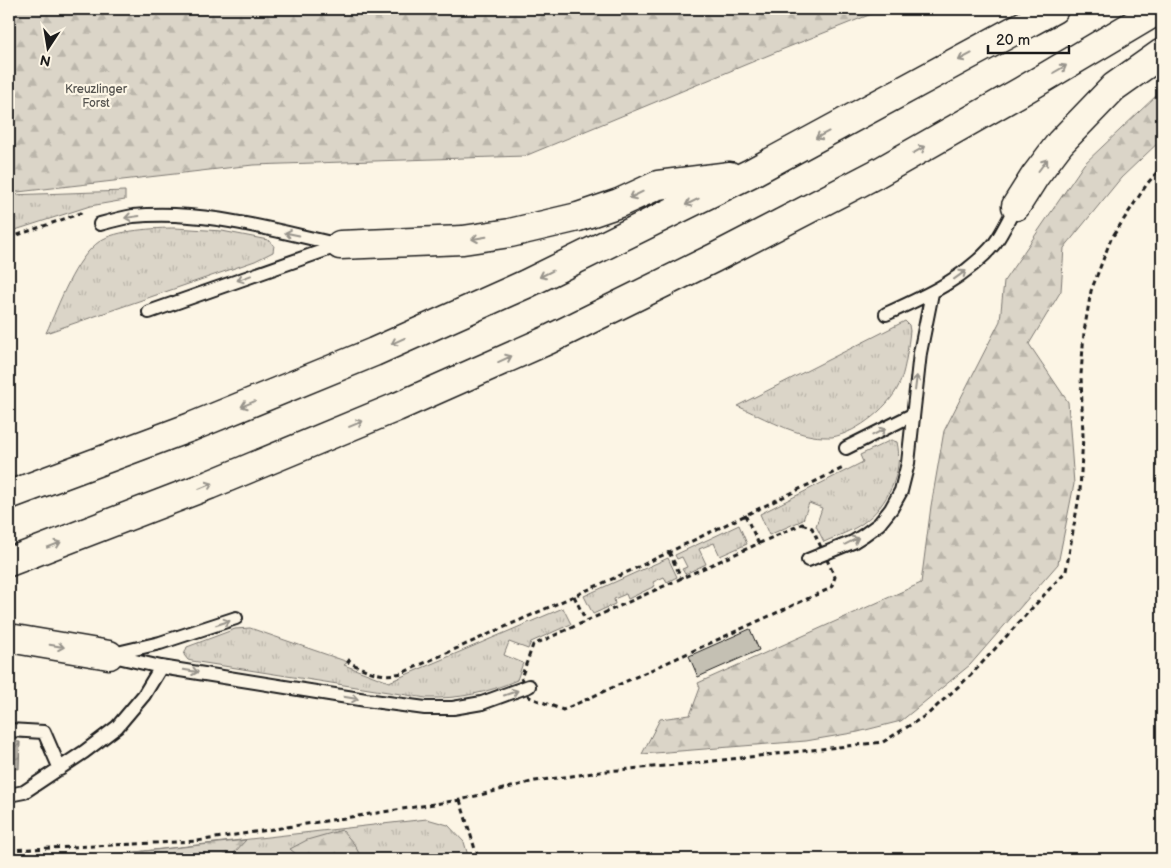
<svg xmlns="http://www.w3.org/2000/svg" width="1171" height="868" viewBox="0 0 1171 868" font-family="'Balsamiq Sans',sans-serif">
<defs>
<pattern id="grass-tufts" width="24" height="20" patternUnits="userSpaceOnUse" patternTransform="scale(1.25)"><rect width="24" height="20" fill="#dbd5c8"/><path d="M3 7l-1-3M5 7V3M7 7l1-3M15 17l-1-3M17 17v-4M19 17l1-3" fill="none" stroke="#bbb6ab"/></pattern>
<pattern id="forest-firs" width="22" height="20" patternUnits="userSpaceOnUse" patternTransform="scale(1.25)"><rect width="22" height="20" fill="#dbd5c8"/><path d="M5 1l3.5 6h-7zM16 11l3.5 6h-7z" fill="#bbb6ab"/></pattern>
<pattern id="water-waves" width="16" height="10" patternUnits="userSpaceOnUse" patternTransform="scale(1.25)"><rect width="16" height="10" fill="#b0aba1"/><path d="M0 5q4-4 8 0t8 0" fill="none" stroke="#8e8a82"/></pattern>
</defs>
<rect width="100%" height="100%" fill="#fcf5e5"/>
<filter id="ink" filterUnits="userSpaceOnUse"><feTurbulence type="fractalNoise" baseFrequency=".02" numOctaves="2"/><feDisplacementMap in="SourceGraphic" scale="10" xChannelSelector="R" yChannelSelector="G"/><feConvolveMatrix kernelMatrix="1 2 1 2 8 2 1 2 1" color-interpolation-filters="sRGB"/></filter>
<g filter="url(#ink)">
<path fill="url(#grass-tufts)" stroke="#7c7872" d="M 125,191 L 125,200 L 90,206 L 9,232 L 9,195 Z
M 175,228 L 222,231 L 268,240 L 274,245 L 273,252 L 255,261 L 46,333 C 59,305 74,259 100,241 C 115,230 157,228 175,228 Z
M 905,321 L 909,325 L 910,331 C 908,347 906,365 901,380 C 893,405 857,433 832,437 C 826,437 818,437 813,436 C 790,433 759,415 737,406 Z
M 891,440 L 897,442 C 904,472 887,506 863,523 C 852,531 837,536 824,542 L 816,526 L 822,508 L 809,503 L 803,520 L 769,535 L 760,514 L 863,462 L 860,455 Z
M 739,525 L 747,544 L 720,556 L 714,543 L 699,549 L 706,564 L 685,574 L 682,569 L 687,567 L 682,557 L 677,559 L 675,555 Z
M 668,558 L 677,577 L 667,582 L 664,577 L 653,582 L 655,586 L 628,599 L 626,594 L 614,599 L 615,604 L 593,614 L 584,596 Z
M 563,608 L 571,624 L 531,642 L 528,649 L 509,642 L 504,655 L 523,663 L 517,680 C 487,693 459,699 426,698 L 192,661 L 188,660 L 184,655 L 187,647 L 235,629 L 250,628 L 348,662 L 344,665 L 389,682 Z
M 427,819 L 448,825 L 464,842 L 469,859 L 73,859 Z"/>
<path fill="url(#forest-firs)" stroke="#7c7872" d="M 9,9 L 884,9 L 781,50 L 525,156 L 253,165 L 9,193 Z
M 1162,92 L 1162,139 L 1121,178 L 1064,248 L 1061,291 L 1029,344 L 1068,402 L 1074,484 L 1058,564 L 970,665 L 901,721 L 858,732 L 806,741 L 642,754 L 660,719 L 690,715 L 700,688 L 698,683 L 921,583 L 931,506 L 944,431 L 1000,321 L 1004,281 L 1084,164 L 1157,95 Z
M 342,830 L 354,844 L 362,859 L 302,859 L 290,849 L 307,840 Z
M 246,840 L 234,853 L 232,859 L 73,859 Z"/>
<path fill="url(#water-waves)" stroke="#75726c" d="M 9,741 L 20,742 L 19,769 L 9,768 Z"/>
<path fill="#c4c0b3" stroke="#1c1c1c" d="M 750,629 L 759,650 L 698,677 L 689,656 Z"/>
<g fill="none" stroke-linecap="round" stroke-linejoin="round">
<defs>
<path id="lane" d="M 100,224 C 111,221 122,218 133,216 C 203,209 272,230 340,245
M 149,312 L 340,245
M 886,314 C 926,296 966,278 995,243 C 1003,232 1009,218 1016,206
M 846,448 L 912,415
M 808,560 L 853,542 L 864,535 L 879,524 L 891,509 L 901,491 L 908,463 L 920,353 L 932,293
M 113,654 L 160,643 L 236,618
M 109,655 L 161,667 L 366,700 L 425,708 L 453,708 L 482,703 L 529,686
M 9,730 L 44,732 L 60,769
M 9,795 L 24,792 L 84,752 L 117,727 L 144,695 L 161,667"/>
<path id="highway" d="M 1016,206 L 1035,176 L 1060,143 L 1114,87 L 1162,53
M 340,245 L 463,240 L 510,233 L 578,217 L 619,203 L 658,185 L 730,176
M 9,495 L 191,427 L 374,352 L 526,284 L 751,173 L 1054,9
M 9,562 L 209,485 L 397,407 L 548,340 L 714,258 L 876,174 L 1022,91 L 1160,9
M 9,638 L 109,655"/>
</defs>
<use href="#lane" stroke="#1c1c1c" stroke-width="16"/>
<use href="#highway" stroke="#1c1c1c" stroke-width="31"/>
<path stroke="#1c1c1c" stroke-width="3" stroke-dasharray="5 4" stroke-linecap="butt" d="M 9,238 L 84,212
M 745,515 L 759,544
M 802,524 L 812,528 L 835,577 L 831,588 L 563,710 L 529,697 L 521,678 L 533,645 Z
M 669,552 L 682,579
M 574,596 L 586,621
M 350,659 L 348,662 C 368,671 380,678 402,673 L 632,570 L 843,468
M 460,800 L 478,859
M 9,850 L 197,841 L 460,800 L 535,781 L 607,771 L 687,764 L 883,742 L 928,714 L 971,675 L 1066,571 L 1080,491 L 1083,436 L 1081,375 L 1084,332 L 1091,291 L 1111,239 L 1147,184 L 1162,166"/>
<use href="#lane" stroke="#fcf5e5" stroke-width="12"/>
<use href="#highway" stroke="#fcf5e5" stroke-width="28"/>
</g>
<defs><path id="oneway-shaft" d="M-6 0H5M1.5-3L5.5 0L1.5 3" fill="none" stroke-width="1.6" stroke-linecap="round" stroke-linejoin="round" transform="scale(1.25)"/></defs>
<g stroke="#97938b">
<use href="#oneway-shaft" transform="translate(965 57) rotate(152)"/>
<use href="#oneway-shaft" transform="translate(1060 69) rotate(-30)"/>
<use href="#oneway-shaft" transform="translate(822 135) rotate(152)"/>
<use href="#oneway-shaft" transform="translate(919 150) rotate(-29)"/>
<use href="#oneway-shaft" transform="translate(1043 165) rotate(-53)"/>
<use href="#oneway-shaft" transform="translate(636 195) rotate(154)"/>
<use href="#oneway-shaft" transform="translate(692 202) rotate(154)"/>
<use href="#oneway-shaft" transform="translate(132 217) rotate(172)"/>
<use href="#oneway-shaft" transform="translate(292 234) rotate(-168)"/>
<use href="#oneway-shaft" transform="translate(479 238) rotate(171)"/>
<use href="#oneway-shaft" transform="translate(546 274) rotate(154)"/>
<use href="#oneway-shaft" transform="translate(960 275) rotate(-36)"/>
<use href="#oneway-shaft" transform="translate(244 278) rotate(160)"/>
<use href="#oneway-shaft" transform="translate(398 341) rotate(156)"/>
<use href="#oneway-shaft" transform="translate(505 359) rotate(-24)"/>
<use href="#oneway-shaft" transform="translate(916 383) rotate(-83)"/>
<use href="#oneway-shaft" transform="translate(248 404) rotate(158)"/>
<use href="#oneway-shaft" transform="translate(356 424) rotate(-23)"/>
<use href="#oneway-shaft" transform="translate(879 432) rotate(-27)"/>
<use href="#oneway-shaft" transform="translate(206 486) rotate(-22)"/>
<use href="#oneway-shaft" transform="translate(852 541) rotate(-27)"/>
<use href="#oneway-shaft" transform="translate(54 545) rotate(-21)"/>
<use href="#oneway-shaft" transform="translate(223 623) rotate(-18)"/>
<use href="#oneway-shaft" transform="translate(57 646) rotate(10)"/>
<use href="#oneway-shaft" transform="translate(191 671) rotate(9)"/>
<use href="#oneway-shaft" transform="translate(511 693) rotate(-19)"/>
<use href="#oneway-shaft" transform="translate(351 698) rotate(10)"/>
</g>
</g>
<g text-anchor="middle" stroke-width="4.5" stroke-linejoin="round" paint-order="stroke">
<g font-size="12" fill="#555450" stroke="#fcf5e5">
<text x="96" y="93">Kreuzlinger<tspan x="96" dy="14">Forst</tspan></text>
</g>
</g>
<rect width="1171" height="868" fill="none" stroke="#fcf5e5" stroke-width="30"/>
<rect x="15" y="15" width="1141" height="838" fill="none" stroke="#1c1c1c" stroke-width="2" filter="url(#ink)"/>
<g transform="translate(48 48) rotate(192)" stroke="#fcf5e5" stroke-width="4" paint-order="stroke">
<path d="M0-4L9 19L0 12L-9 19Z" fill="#1c1c1c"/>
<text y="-8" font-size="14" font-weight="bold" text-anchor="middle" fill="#1c1c1c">N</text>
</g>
<path d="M988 45v8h81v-8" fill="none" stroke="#1c1c1c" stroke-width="2.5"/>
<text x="996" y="45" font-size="15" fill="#1c1c1c" stroke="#fcf5e5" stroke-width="4" paint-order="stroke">20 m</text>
</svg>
